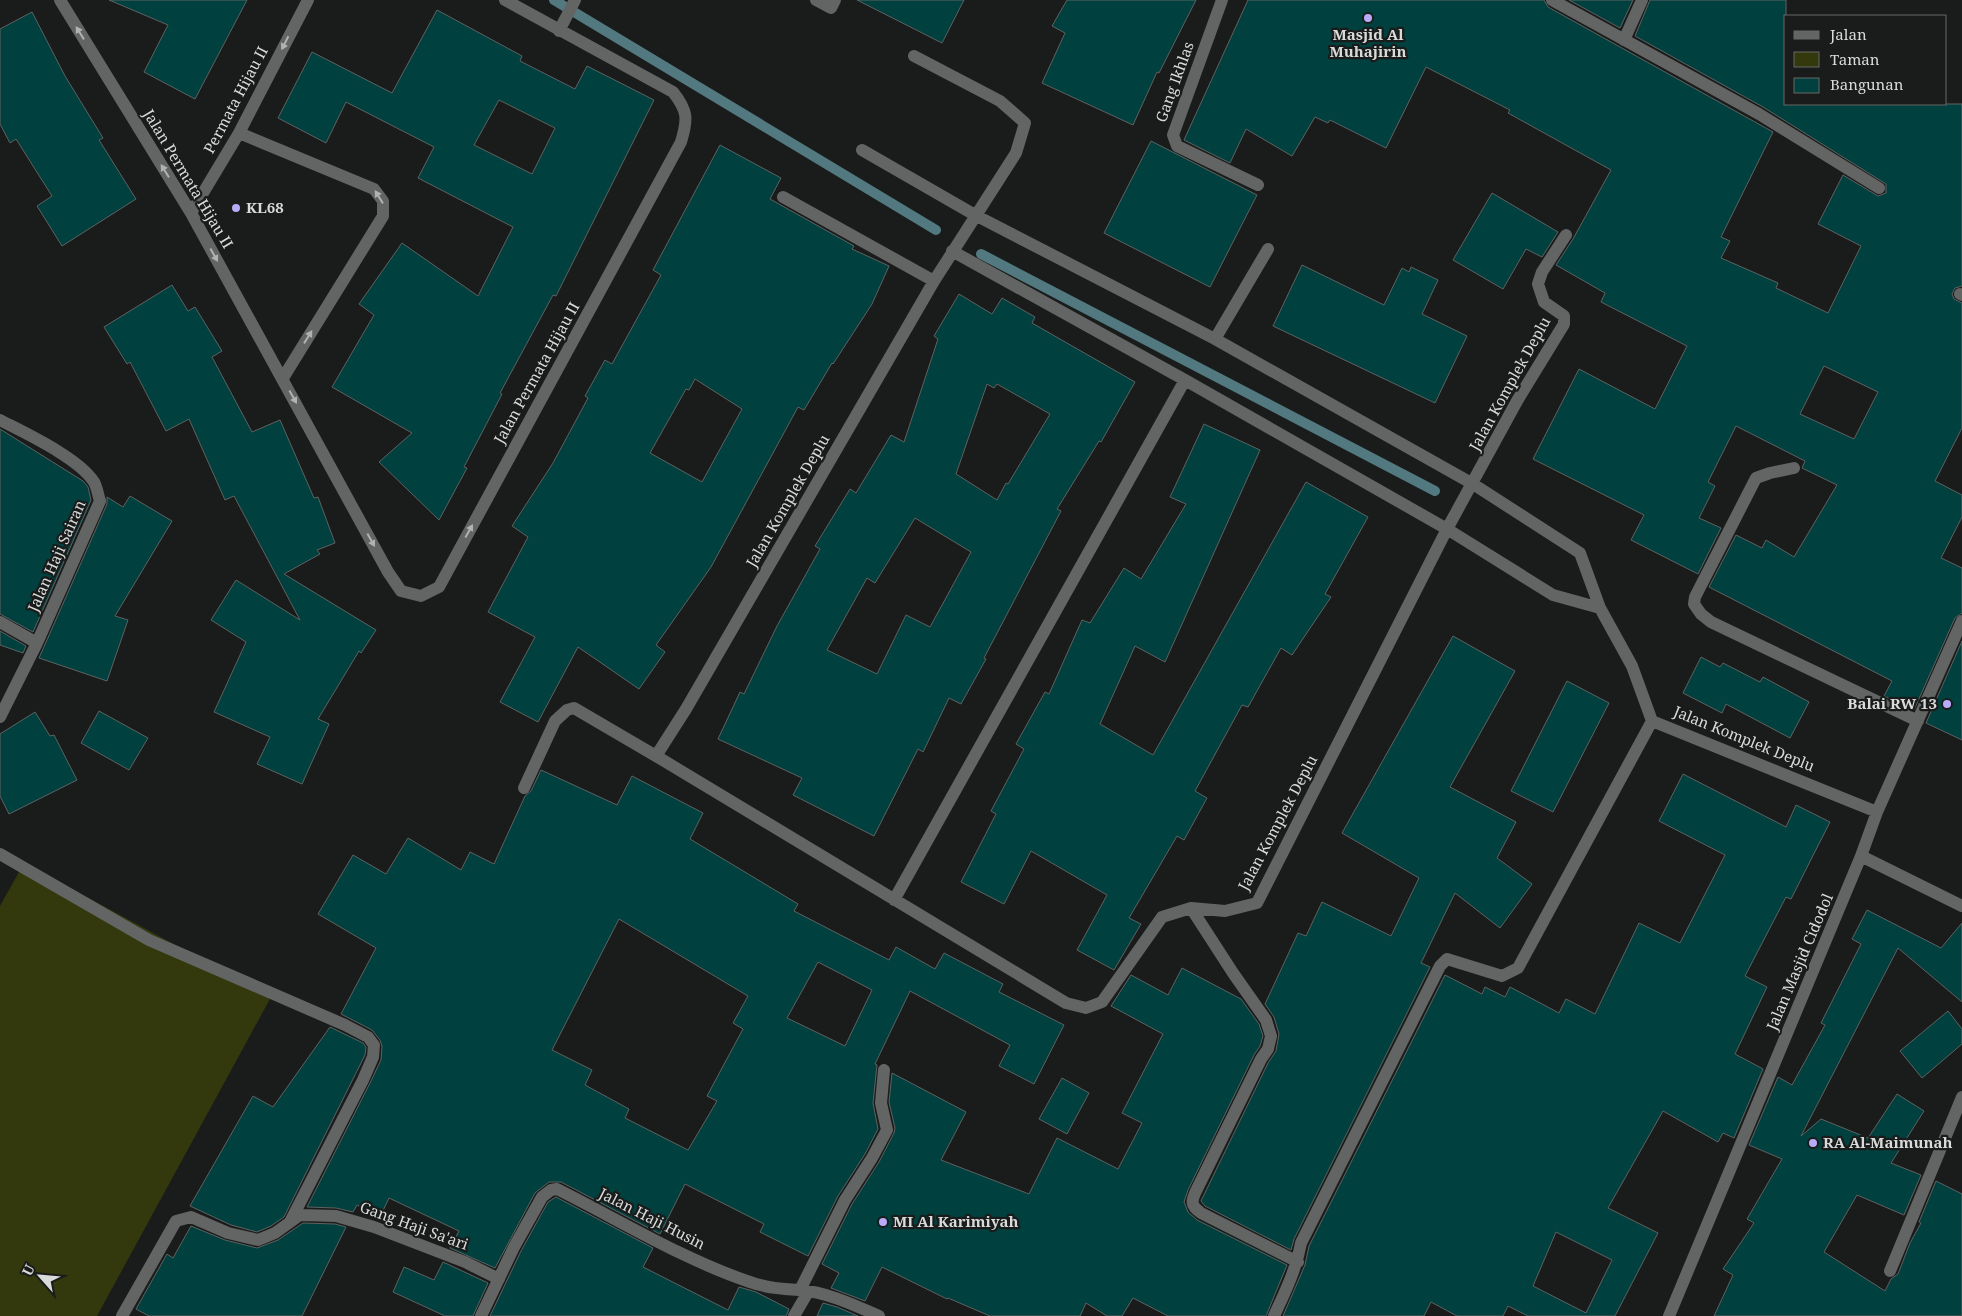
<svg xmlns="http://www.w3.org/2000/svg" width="1962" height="1316" viewBox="0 0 1962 1316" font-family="'Noto Serif',serif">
<rect width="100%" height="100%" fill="#1a1c1b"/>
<path fill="#33390d" d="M 24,863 L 271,997 L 97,1316 L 0,1316 L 0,906 Z"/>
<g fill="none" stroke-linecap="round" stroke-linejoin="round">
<path stroke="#527880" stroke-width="10" d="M 554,0 L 936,230
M 981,254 L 1435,491"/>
</g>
<path fill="#00403e" stroke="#5e6261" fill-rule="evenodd" d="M 109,0 L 247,0 L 195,99 L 144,72 L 168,25 Z
M 857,0 L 964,0 L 942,43 Z
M 1067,0 L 1196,0 L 1159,73 L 1157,72 L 1133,125 L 1042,83 L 1065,33 L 1052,26 Z
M 1248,0 L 1544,0 L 1548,7 L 1773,132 L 1721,237 L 1730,241 L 1721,258 L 1778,283 L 1776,288 L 1828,313 L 1861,246 L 1818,224 L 1843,175 L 1878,196 L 1886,193 L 1886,184 L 1763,107 L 1635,36 L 1650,0 L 1786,0 L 1786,104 L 1962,104 L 1962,286 L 1955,288 L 1952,294 L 1954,299 L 1962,303 L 1962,428 L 1935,481 L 1962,495 L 1962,517 L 1941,558 L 1962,568 L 1962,613 L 1955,618 L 1914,710 L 1884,696 L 1892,681 L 1709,587 L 1736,535 L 1762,548 L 1766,540 L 1794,557 L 1837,485 L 1802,468 L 1805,461 L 1736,426 L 1708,482 L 1715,486 L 1699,518 L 1721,528 L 1698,574 L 1631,540 L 1644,515 L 1533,459 L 1579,369 L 1655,409 L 1687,346 L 1601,302 L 1605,293 L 1556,265 L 1573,239 L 1611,170 L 1508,113 L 1510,110 L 1426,67 L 1386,148 L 1330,120 L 1328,123 L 1315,117 L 1292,156 L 1246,129 L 1230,163 L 1184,140 ZM 1824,366 L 1878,392 L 1854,439 L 1800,414 Z
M 1569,0 L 1633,0 L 1620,28 Z
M 437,10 L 522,56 L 520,61 L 575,89 L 587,66 L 654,100 L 556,296 L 553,295 L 500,393 L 502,394 L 464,467 L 467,468 L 439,520 L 379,462 L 412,433 L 332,387 L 374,315 L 359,304 L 402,243 L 478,296 L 513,227 L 418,178 L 434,147 L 346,102 L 326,143 L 278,118 L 312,52 L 392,93 ZM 499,100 L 555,128 L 532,174 L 474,145 Z
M 32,12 L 65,76 L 103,138 L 99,140 L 136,199 L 62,246 L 37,206 L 52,196 L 16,139 L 10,143 L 0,124 L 0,29 Z
M 1151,141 L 1257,195 L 1210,287 L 1104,233 Z
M 720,145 L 781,178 L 770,199 L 854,246 L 852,249 L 889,266 L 872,304 L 833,364 L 832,363 L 804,410 L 798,407 L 711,567 L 656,645 L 665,652 L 639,689 L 578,647 L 538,722 L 500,702 L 535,637 L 488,612 L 528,537 L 512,526 L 553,463 L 588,398 L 585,396 L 605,360 L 612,364 L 661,275 L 653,270 ZM 695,379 L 742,409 L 702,482 L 650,453 L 686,389 L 689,390 Z
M 1492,193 L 1558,232 L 1542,257 L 1526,249 L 1503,289 L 1453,260 Z
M 1302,265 L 1384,305 L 1402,268 L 1409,272 L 1411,267 L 1438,280 L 1422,314 L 1467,336 L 1435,403 L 1273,326 Z
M 172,285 L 188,311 L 195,307 L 222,351 L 212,357 L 252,432 L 280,420 L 314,498 L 318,497 L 335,543 L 317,550 L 320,554 L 284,574 L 376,630 L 361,653 L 359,651 L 318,719 L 329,724 L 302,784 L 257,764 L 270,737 L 214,712 L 246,642 L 211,620 L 236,580 L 300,620 L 234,496 L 225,500 L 189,419 L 166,431 L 130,362 L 127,364 L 104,327 Z
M 959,294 L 992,314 L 1002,298 L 1035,317 L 1032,323 L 1135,382 L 1101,442 L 1099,441 L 1057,509 L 1061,511 L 984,658 L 986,659 L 961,704 L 949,698 L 923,752 L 918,749 L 874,836 L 793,795 L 802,778 L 718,739 L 740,692 L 744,694 L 777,626 L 820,549 L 815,546 L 850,489 L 856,493 L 891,435 L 904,442 L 938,339 L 934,336 ZM 987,384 L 994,388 L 997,384 L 1050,414 L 1008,484 L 1006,483 L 997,500 L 956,474 ZM 915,518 L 971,552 L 930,627 L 906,615 L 877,674 L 827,650 L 867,578 L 875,583 Z
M 1204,424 L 1260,450 L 1165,662 L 1135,646 L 1100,724 L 1153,755 L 1306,482 L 1368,517 L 1325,594 L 1331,597 L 1292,655 L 1281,648 L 1248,707 L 1242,705 L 1195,791 L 1207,798 L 1184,840 L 1177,836 L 1129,918 L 1141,924 L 1114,970 L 1077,950 L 1107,895 L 1031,851 L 1004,904 L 961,882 L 996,814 L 991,811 L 1024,749 L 1016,744 L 1045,692 L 1049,694 L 1082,620 L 1090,623 L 1124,568 L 1141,579 L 1186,504 L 1170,497 Z
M 0,429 L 83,481 L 88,487 L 91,500 L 33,632 L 0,614 Z
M 130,496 L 172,521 L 115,616 L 128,620 L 107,681 L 39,658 L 107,504 L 107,497 L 123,507 Z
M 0,631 L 26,646 L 23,653 L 0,645 Z
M 1453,636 L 1515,671 L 1450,787 L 1516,822 L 1497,858 L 1532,884 L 1500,928 L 1455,893 L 1421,963 L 1430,967 L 1294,1239 L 1291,1250 L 1205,1206 L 1201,1201 L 1268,1063 L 1276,1051 L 1279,1034 L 1274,1017 L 1265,1004 L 1298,933 L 1306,936 L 1322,902 L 1391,936 L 1419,878 L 1342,833 Z
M 1962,641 L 1962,740 L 1926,723 Z
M 1701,657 L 1720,667 L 1723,663 L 1760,682 L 1763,677 L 1809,702 L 1790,738 L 1726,704 L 1722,713 L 1683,693 Z
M 1567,681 L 1609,703 L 1553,812 L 1511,791 Z
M 99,711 L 148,738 L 129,770 L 81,743 Z
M 35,712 L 50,736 L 54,735 L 77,780 L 9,814 L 0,796 L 0,734 Z
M 541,770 L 617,805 L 632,776 L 703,813 L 690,839 L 798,904 L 794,911 L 889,960 L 896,947 L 935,969 L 944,953 L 1003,984 L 999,992 L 1064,1025 L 1034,1084 L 999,1066 L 1010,1045 L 910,991 L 875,1064 L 877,1065 L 873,1103 L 878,1129 L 865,1154 L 838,1196 L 808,1256 L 760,1232 L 764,1224 L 685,1184 L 660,1234 L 561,1182 L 549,1182 L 535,1193 L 495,1268 L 450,1248 L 459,1231 L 389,1198 L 380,1217 L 357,1205 L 353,1212 L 336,1208 L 307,1207 L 370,1083 L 381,1060 L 382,1046 L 380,1040 L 372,1030 L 341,1014 L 376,948 L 318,914 L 353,855 L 386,874 L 408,838 L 461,870 L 470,852 L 494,864 L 525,796 L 531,791 ZM 619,919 L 748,996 L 733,1023 L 743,1029 L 707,1096 L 717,1101 L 688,1150 L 625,1118 L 629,1109 L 585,1085 L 592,1070 L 552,1050 ZM 818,962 L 872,990 L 845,1046 L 787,1018 Z
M 1683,774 L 1786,827 L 1796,805 L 1830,822 L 1791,899 L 1786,897 L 1745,976 L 1767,987 L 1735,1054 L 1763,1069 L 1734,1138 L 1723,1133 L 1718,1142 L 1663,1111 L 1608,1208 L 1658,1233 L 1615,1316 L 1528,1316 L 1508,1306 L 1503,1316 L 1457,1316 L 1431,1302 L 1424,1316 L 1283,1316 L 1305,1265 L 1309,1246 L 1445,975 L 1482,994 L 1485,987 L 1505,997 L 1510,987 L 1559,1013 L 1566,999 L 1595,1014 L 1639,923 L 1680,943 L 1725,855 L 1659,821 ZM 1556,1232 L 1612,1260 L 1586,1313 L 1533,1286 Z
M 1867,910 L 1941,948 L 1962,923 L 1962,1002 L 1898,948 L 1801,1136 L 1821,1119 L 1868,1138 L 1897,1094 L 1924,1111 L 1891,1163 L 1921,1175 L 1904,1215 L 1857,1195 L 1824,1252 L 1885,1291 L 1891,1279 L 1898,1274 L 1910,1243 L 1921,1223 L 1919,1222 L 1936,1181 L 1962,1194 L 1962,1316 L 1714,1316 L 1733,1275 L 1723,1269 L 1754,1223 L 1747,1219 L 1782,1159 L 1749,1145 L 1778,1077 L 1792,1085 L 1825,1025 L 1821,1023 L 1861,944 L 1852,939 Z
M 1182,968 L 1241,999 L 1259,1024 L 1263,1036 L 1260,1046 L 1254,1055 L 1188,1190 L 1184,1202 L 1188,1212 L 1197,1220 L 1287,1265 L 1266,1316 L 1168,1316 L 1133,1298 L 1122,1316 L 1107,1316 L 1086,1303 L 1080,1316 L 990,1316 L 948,1298 L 947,1299 L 882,1267 L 865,1301 L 831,1288 L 839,1273 L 822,1264 L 852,1204 L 879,1162 L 894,1133 L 895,1128 L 889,1102 L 892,1073 L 966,1112 L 941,1160 L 1029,1194 L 1057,1138 L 1118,1169 L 1142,1123 L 1122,1113 L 1163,1034 L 1111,1006 L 1131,975 L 1168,995 Z
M 1948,1011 L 1962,1029 L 1962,1044 L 1922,1078 L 1900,1051 Z
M 330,1027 L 363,1043 L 366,1047 L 365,1055 L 284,1217 L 271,1226 L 257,1232 L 231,1225 L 190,1206 L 253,1096 L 273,1107 Z
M 1062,1078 L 1089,1093 L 1067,1134 L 1039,1119 Z
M 556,1197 L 653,1248 L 643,1267 L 728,1310 L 739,1287 L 756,1292 L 789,1309 L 786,1316 L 490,1316 L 521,1251 L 548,1202 Z
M 303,1223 L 335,1224 L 346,1227 L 302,1316 L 149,1316 L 136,1309 L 167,1254 L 173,1258 L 191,1226 L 225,1240 L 257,1248 L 278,1240 Z
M 443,1262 L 488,1283 L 473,1316 L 445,1316 L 393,1292 L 404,1267 L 434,1280 Z
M 823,1303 L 837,1307 L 858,1316 L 817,1316 Z"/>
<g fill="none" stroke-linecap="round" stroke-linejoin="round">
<path stroke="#626564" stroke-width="12" d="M 60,0 L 191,213 L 388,572 L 401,591 L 421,596 L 439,587 L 681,142 C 688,119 688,111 673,92 L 505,0
M 816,0 L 831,8 L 835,0
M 1222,0 L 1173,135 L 1177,146 L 1258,185
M 1552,0 L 1759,114 L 1879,188
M 559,31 L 575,0
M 1624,40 L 1642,0
M 914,56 L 1000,101 L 1025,123 L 1016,153 L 934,281 L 686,709 L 656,756 L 1066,1003 L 1086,1008 L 1102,1002 L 1162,917 L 1191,908 L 1225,911 L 1257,903 L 1447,529 L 1185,380 L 952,251
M 239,133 L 374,189 L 383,201 L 383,216 L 283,378
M 862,150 L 975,215 L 1215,339 L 1473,484 L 1580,553 L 1600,608
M 783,197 L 934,281
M 191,213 L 239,133 L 308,0
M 1566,235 L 1542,272 L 1538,284 L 1544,302 L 1564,316 L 1564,324 L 1517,401 L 1447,529 L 1553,595 L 1600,608 L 1632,666 L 1652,721 L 1877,812
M 1960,294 L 1962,295
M 1215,339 L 1268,249
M 0,420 C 25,433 79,458 94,482 C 97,487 98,495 100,501 L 37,643 L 0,717
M 1794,468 L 1770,473 L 1756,478 L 1695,597 L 1694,604 L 1701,614 L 1711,622 L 1918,721
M 0,622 L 37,643
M 524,788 L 555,721 L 567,710 L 574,708 L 656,756
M 0,854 L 149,940 L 345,1025 L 368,1037 L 374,1045 L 373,1057 L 363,1080 L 290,1222
M 1861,856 L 1962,906
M 894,900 L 1185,380
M 1191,908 L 1233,973 L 1266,1020 L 1271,1036 L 1268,1049 L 1261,1059 L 1197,1189 C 1191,1201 1190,1205 1201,1213 L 1298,1262
M 1890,1271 L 1962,1097
M 800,1290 L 845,1200 L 872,1158 L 887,1130 L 881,1103 L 884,1070
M 122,1316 L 176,1221 L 191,1217 L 228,1233 L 258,1240 L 275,1233 L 300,1215 L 336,1216 L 374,1227 L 465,1262 L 499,1279
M 481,1316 L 514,1247 L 542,1197 L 551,1190 L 557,1189 C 621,1221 682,1259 750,1282 C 767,1288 782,1289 799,1290 C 827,1292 854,1305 879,1316
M 794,1316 L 808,1292
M 1274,1316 C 1285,1292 1296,1270 1301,1243 L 1440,966 L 1447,959 L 1502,976 L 1518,968 L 1652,721
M 1669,1316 L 1861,856 L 1877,812 L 1962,621"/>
</g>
<defs><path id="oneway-solid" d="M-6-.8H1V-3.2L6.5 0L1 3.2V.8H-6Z" transform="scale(1.25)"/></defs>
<g fill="#afb2b1">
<use href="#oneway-solid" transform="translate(80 33) rotate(-122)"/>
<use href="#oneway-solid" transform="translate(285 43) rotate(117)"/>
<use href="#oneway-solid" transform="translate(165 171) rotate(-122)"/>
<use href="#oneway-solid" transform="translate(379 197) rotate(-122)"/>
<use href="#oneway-solid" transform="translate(214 255) rotate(61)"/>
<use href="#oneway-solid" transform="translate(308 337) rotate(-58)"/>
<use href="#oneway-solid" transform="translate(293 397) rotate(61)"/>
<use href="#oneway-solid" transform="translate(469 531) rotate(-61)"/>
<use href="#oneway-solid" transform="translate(371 540) rotate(61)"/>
</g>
<g fill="#b9abf7" stroke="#1a1c1b" stroke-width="2">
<circle cx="1368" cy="18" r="5"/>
<circle cx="236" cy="208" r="5"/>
<circle cx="1947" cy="704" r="5"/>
<circle cx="1813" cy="1143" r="5"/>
<circle cx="883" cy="1222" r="5"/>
</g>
<g text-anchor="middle" stroke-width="4.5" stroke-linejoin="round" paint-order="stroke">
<g font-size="15" font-weight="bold" fill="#d9dbda" stroke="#1a1c1b" text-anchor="start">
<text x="1368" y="40" text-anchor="middle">Masjid Al<tspan x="1368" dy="17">Muhajirin</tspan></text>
<text x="246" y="213">KL68</text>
<text x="1937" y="709" text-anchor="end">Balai RW 13</text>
<text x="1823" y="1148">RA Al-Maimunah</text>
<text x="893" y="1227">MI Al Karimiyah</text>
</g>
<g font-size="15" fill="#d9dbda" stroke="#1a1c1b">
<text transform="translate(1175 82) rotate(-70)" y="5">Gang Ikhlas</text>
<text transform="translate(236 100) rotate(-62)" y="5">Permata Hijau II</text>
<text transform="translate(188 179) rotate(59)" y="5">Jalan Permata Hijau II</text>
<text transform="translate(537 373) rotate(-61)" y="5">Jalan Permata Hijau II</text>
<text transform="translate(1510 384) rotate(-61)" y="5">Jalan Komplek Deplu</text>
<text transform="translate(788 501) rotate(-60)" y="5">Jalan Komplek Deplu</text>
<text transform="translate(57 556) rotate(-66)" y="5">Jalan Haji Sairan</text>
<text transform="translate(1744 739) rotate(22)" y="5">Jalan Komplek Deplu</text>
<text transform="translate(1278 823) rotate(-62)" y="5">Jalan Komplek Deplu</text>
<text transform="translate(1800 962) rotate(-67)" y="5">Jalan Masjid Cidodol</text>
<text transform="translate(652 1219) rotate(27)" y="5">Jalan Haji Husin</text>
<text transform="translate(414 1226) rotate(20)" y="5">Gang Haji Sa'ari</text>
</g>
</g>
<rect x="1784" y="15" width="162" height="90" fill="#1a1c1b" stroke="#666867"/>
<rect x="1794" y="31" width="25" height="8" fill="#626564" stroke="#666867"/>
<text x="1830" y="40" font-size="15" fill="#d9dbda">Jalan</text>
<rect x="1794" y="52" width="25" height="15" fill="#33390d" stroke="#666867"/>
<text x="1830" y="65" font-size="15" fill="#d9dbda">Taman</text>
<rect x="1794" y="78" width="25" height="15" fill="#00403e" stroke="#666867"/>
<text x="1830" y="90" font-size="15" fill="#d9dbda">Bangunan</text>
<g transform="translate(40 1276) rotate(297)" stroke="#1a1c1b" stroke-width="4" paint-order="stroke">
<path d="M0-4L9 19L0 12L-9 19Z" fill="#d9dbda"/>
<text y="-8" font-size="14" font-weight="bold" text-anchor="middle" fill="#d9dbda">U</text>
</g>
</svg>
